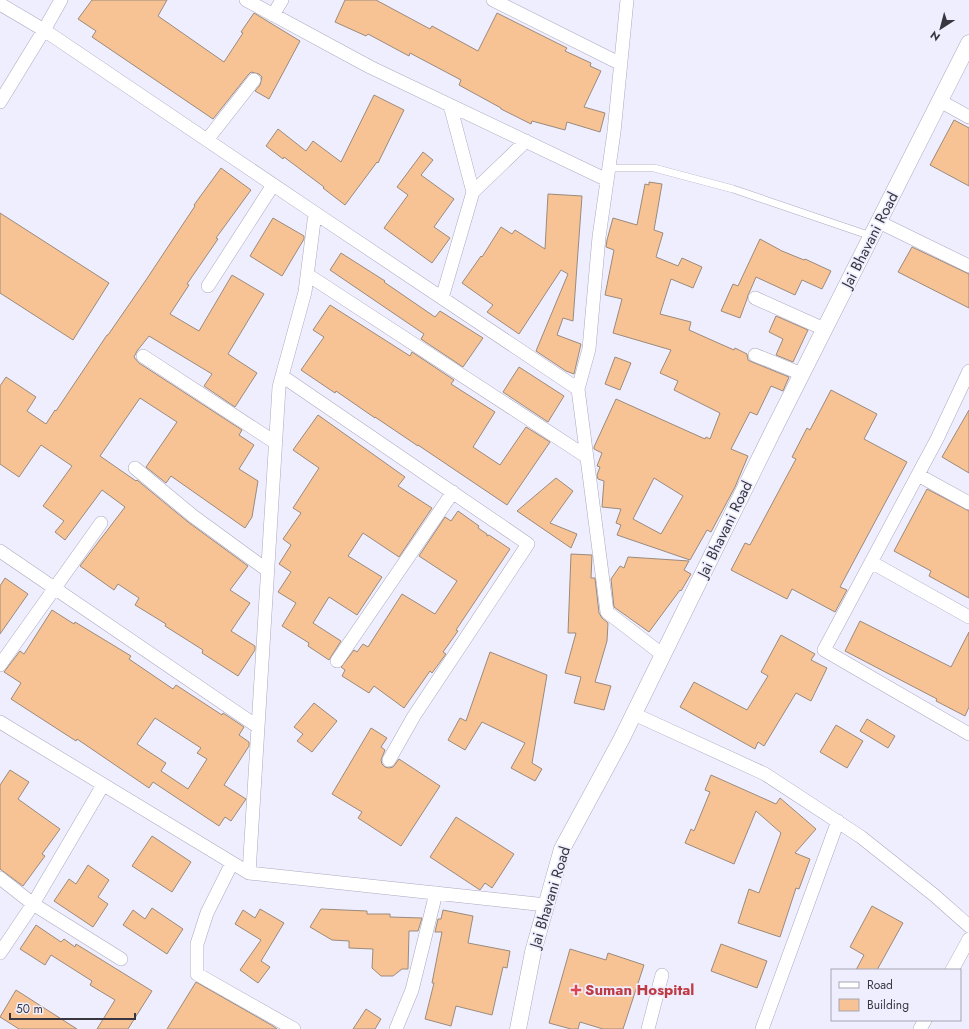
<svg xmlns="http://www.w3.org/2000/svg" width="969" height="1029" viewBox="0 0 969 1029" font-family="Jost,sans-serif">
<rect width="100%" height="100%" fill="#efeeff"/>
<path fill="#f7c394" stroke="#9b8a7c" fill-rule="evenodd" d="M 92,0 L 167,0 L 158,16 L 224,62 L 243,33 L 241,32 L 254,13 L 300,41 L 269,99 L 255,91 L 260,85 L 262,77 L 259,74 L 251,72 L 248,75 L 213,119 L 92,37 L 96,31 L 78,19 Z
M 345,0 L 376,0 L 430,29 L 432,26 L 478,51 L 497,13 L 567,48 L 565,51 L 591,63 L 590,66 L 601,71 L 584,107 L 605,113 L 600,132 L 567,122 L 565,130 L 532,121 L 531,124 L 501,109 L 501,108 L 459,85 L 461,80 L 410,53 L 409,56 L 368,34 L 366,36 L 335,22 Z
M 374,95 L 404,110 L 378,163 L 377,162 L 345,205 L 323,188 L 324,187 L 284,157 L 283,159 L 266,146 L 278,129 L 306,151 L 313,141 L 341,162 Z
M 954,120 L 969,128 L 969,186 L 930,165 Z
M 423,152 L 433,160 L 421,175 L 454,199 L 434,227 L 450,238 L 432,263 L 384,228 L 408,195 L 397,187 Z
M 221,168 L 251,190 L 216,238 L 218,239 L 187,284 L 189,285 L 170,314 L 199,331 L 232,275 L 264,294 L 228,354 L 257,373 L 235,407 L 204,386 L 212,374 L 149,336 L 137,351 L 134,357 L 139,363 L 242,430 L 239,435 L 254,445 L 239,469 L 258,481 L 252,517 L 245,528 L 171,476 L 166,483 L 146,467 L 177,422 L 140,398 L 100,456 L 136,481 L 137,480 L 188,522 L 248,566 L 230,590 L 250,603 L 231,631 L 255,646 L 255,650 L 238,676 L 202,653 L 203,650 L 165,626 L 166,624 L 135,605 L 139,598 L 118,584 L 114,590 L 80,566 L 125,507 L 102,490 L 65,540 L 55,532 L 64,521 L 43,506 L 72,466 L 41,445 L 19,477 L 0,464 L 0,386 L 6,377 L 36,397 L 27,411 L 46,424 L 55,410 L 56,411 L 107,335 L 108,335 L 146,280 L 195,206 L 194,205 Z
M 649,182 L 662,184 L 654,230 L 663,233 L 656,257 L 678,266 L 682,258 L 702,267 L 693,288 L 671,279 L 660,314 L 691,322 L 689,330 L 734,350 L 735,348 L 747,354 L 748,360 L 752,362 L 789,377 L 783,391 L 771,386 L 757,415 L 750,412 L 731,449 L 748,456 L 735,487 L 711,532 L 707,530 L 690,560 L 617,535 L 621,525 L 616,523 L 621,509 L 602,507 L 604,481 L 598,479 L 597,475 L 600,467 L 597,466 L 602,453 L 594,449 L 594,447 L 616,399 L 705,439 L 706,437 L 710,439 L 720,413 L 674,390 L 678,381 L 660,373 L 671,350 L 613,333 L 622,299 L 605,295 L 614,250 L 606,247 L 607,240 L 613,218 L 637,225 L 645,184 L 649,185 ZM 654,478 L 683,496 L 661,534 L 633,519 Z
M 548,194 L 582,196 L 573,321 L 563,318 L 557,335 L 581,344 L 574,374 L 566,371 L 536,351 L 568,274 L 561,270 L 519,334 L 487,312 L 493,305 L 462,283 L 481,256 L 482,257 L 501,227 L 512,234 L 515,230 L 545,249 Z
M 0,213 L 109,283 L 73,340 L 0,293 Z
M 273,218 L 304,236 L 304,239 L 282,276 L 250,256 Z
M 760,239 L 782,251 L 804,260 L 805,259 L 831,271 L 822,289 L 802,280 L 795,295 L 756,277 L 750,291 L 748,295 L 747,299 L 740,318 L 721,311 L 733,284 L 738,286 Z
M 912,247 L 969,274 L 969,308 L 898,272 Z
M 341,253 L 385,281 L 384,282 L 435,317 L 440,311 L 483,338 L 463,367 L 421,339 L 424,334 L 330,270 Z
M 330,305 L 410,356 L 412,352 L 454,380 L 451,384 L 495,412 L 473,447 L 500,465 L 526,427 L 550,442 L 507,505 L 418,445 L 418,446 L 375,417 L 375,418 L 336,391 L 335,393 L 301,370 L 324,337 L 313,330 Z
M 776,316 L 808,330 L 793,362 L 776,355 L 783,339 L 769,332 Z
M 615,357 L 631,363 L 620,390 L 605,384 Z
M 519,367 L 564,396 L 548,422 L 503,392 Z
M 831,390 L 877,414 L 864,439 L 907,462 L 840,587 L 847,590 L 835,612 L 792,589 L 787,599 L 731,570 L 745,543 L 750,545 L 796,459 L 792,457 L 807,428 L 810,430 Z
M 969,410 L 969,473 L 942,457 Z
M 318,415 L 405,477 L 398,486 L 432,508 L 399,557 L 363,533 L 348,556 L 382,577 L 357,615 L 329,597 L 313,623 L 341,641 L 329,660 L 308,646 L 309,643 L 282,626 L 296,603 L 278,592 L 291,572 L 279,564 L 291,545 L 283,539 L 301,513 L 293,508 L 319,468 L 293,450 Z
M 556,478 L 573,491 L 550,523 L 577,534 L 571,548 L 517,511 Z
M 927,489 L 969,511 L 969,598 L 929,576 L 931,571 L 894,551 Z
M 458,511 L 479,526 L 478,528 L 487,534 L 487,536 L 489,535 L 510,549 L 456,630 L 458,631 L 443,652 L 446,654 L 443,658 L 432,673 L 430,671 L 404,708 L 374,686 L 369,693 L 342,676 L 345,670 L 341,667 L 354,650 L 357,652 L 363,644 L 368,647 L 402,594 L 435,614 L 457,581 L 419,556 L 445,517 L 451,521 Z
M 571,554 L 592,555 L 591,578 L 595,578 L 599,613 L 602,618 L 608,623 L 607,641 L 595,682 L 611,686 L 604,710 L 574,703 L 581,677 L 565,673 L 576,633 L 568,633 Z
M 628,557 L 689,561 L 684,570 L 691,574 L 681,591 L 680,590 L 649,632 L 614,607 L 611,579 L 620,566 L 624,568 Z
M 5,578 L 28,594 L 0,634 L 0,586 Z
M 52,610 L 74,624 L 75,622 L 131,656 L 129,659 L 173,689 L 176,685 L 222,715 L 223,713 L 244,727 L 239,735 L 249,742 L 249,746 L 224,785 L 246,799 L 231,821 L 225,817 L 219,826 L 153,782 L 149,788 L 77,739 L 76,741 L 11,699 L 21,683 L 4,672 L 20,651 L 24,654 ZM 155,718 L 201,748 L 197,753 L 207,759 L 188,789 L 161,771 L 166,763 L 137,744 Z
M 860,621 L 951,667 L 969,632 L 969,707 L 965,716 L 936,701 L 937,699 L 845,651 Z
M 781,635 L 815,654 L 811,660 L 827,668 L 811,701 L 796,693 L 764,746 L 758,742 L 755,749 L 680,707 L 694,682 L 747,710 L 768,676 L 761,672 Z
M 490,652 L 547,675 L 532,763 L 542,769 L 535,781 L 511,768 L 525,743 L 482,722 L 465,750 L 448,740 L 460,718 L 466,721 Z
M 314,703 L 337,721 L 312,752 L 297,741 L 303,734 L 294,727 Z
M 867,719 L 895,736 L 888,748 L 860,731 Z
M 836,725 L 863,741 L 847,768 L 820,752 Z
M 371,728 L 387,738 L 381,747 L 385,750 L 381,760 L 382,764 L 385,767 L 389,768 L 393,767 L 399,759 L 440,786 L 401,846 L 358,818 L 362,812 L 332,794 Z
M 10,770 L 29,782 L 18,799 L 60,829 L 42,854 L 45,856 L 23,886 L 0,869 L 0,785 Z
M 711,775 L 776,804 L 780,798 L 816,829 L 795,853 L 810,859 L 799,889 L 796,888 L 780,937 L 738,923 L 749,889 L 759,893 L 781,833 L 756,811 L 734,864 L 685,843 L 691,829 L 694,831 L 710,792 L 705,790 Z
M 456,817 L 514,854 L 492,888 L 485,883 L 480,890 L 430,857 Z
M 152,836 L 191,862 L 172,892 L 132,866 Z
M 88,865 L 109,880 L 98,897 L 108,904 L 93,927 L 54,901 L 69,879 L 76,884 Z
M 872,906 L 903,923 L 877,970 L 856,970 L 864,955 L 850,947 Z
M 152,908 L 183,929 L 167,954 L 123,925 L 133,910 L 145,919 Z
M 260,909 L 284,923 L 261,961 L 270,967 L 258,983 L 240,970 L 261,940 L 235,924 L 243,910 L 255,918 Z
M 321,909 L 367,911 L 367,914 L 390,914 L 390,917 L 422,918 L 418,931 L 409,931 L 408,969 L 402,969 L 393,976 L 381,976 L 372,968 L 373,949 L 349,948 L 349,941 L 332,940 L 310,927 Z
M 443,910 L 473,916 L 468,943 L 510,951 L 507,968 L 503,967 L 492,1015 L 456,1006 L 451,1026 L 425,1019 L 434,983 L 432,983 L 442,932 L 435,932 L 438,919 L 441,919 Z
M 36,925 L 61,942 L 64,939 L 75,947 L 76,944 L 152,991 L 128,1029 L 97,1029 L 115,1000 L 90,985 L 92,981 L 51,955 L 45,965 L 20,949 Z
M 721,944 L 767,961 L 757,988 L 711,971 Z
M 570,949 L 606,960 L 608,953 L 644,965 L 623,1029 L 603,1029 L 580,1022 L 578,1029 L 571,1029 L 549,1023 Z
M 196,982 L 273,1026 L 277,1029 L 167,1029 Z
M 16,990 L 77,1029 L 19,1029 L 0,1017 Z
M 366,1009 L 381,1019 L 375,1029 L 353,1029 Z"/>
<g fill="none" stroke-linecap="round" stroke-linejoin="round">
<defs>
<path id="service" d="M 609,168 L 654,168 L 733,189 L 871,236"/>
<path id="minor" d="M 246,0 L 370,67 L 607,180
M 493,0 L 621,64
M 627,0 L 614,132 L 599,237 L 589,349 L 578,389 L 607,612 L 663,655
M 0,4 L 44,30 L 61,0
M 273,15 L 282,0
M 940,101 L 969,117
M 0,102 L 44,30 L 315,213 L 305,292 L 279,387 L 249,873
M 207,140 L 254,80
M 473,192 L 526,141
M 315,213 L 578,389
M 879,222 L 969,266
M 308,275 L 587,457
M 208,286 L 273,185
M 442,298 L 473,192 L 450,105
M 755,298 L 824,329
M 755,355 L 802,374
M 143,356 L 276,443
M 969,371 L 937,439 L 824,650 L 969,734
M 282,376 L 528,544 L 414,716 L 389,760
M 135,468 L 193,516 L 267,570
M 918,475 L 969,503
M 0,551 L 258,727
M 871,562 L 969,617
M 337,661 L 453,492
M 0,665 L 101,523
M 634,714 L 765,774 L 861,837 L 934,895 L 969,926
M 0,722 L 249,873 L 546,905
M 232,863 L 207,913 L 197,944 L 197,974 L 294,1029
M 0,878 L 33,904 L 121,959
M 0,953 L 33,904 L 103,785
M 952,970 L 969,939
M 396,1029 L 412,990 L 436,893
M 648,1029 L 662,975
M 762,1029 L 838,821
M 920,1029 L 925,1020"/>
<path id="tertiary" d="M 518,1029 L 533,952 L 562,849 L 621,740 L 773,431 L 969,43"/>
</defs>
<use href="#service" stroke="#aba9bd" stroke-width="8"/>
<use href="#minor" stroke="#aba9bd" stroke-width="14"/>
<use href="#tertiary" stroke="#aba9bd" stroke-width="17"/>
<use href="#service" stroke="#fff" stroke-width="7"/>
<use href="#minor" stroke="#fff" stroke-width="13"/>
<use href="#tertiary" stroke="#fff" stroke-width="16"/>
</g>
<path fill="#e0444e" stroke="#efeeff" stroke-width="1.5" d="M574 984h4v4h4v4h-4v4h-4v-4h-4v-4h4z"/>
<g text-anchor="middle" stroke-width="3.5" stroke-linejoin="round" paint-order="stroke">
<g font-size="15" fill="#38373f" stroke="#efeeff">
<text transform="translate(870 240) rotate(-63)" y="5">Jai Bhavani Road</text>
<text transform="translate(725 529) rotate(-64)" y="5">Jai Bhavani Road</text>
<text transform="translate(550 897) rotate(-73)" y="5">Jai Bhavani Road</text>
</g>
<g font-size="15" font-weight="bold" fill="#be3a42" stroke="#efeeff" text-anchor="start">
<text x="585" y="995">Suman Hospital</text>
</g>
</g>
<rect x="831" y="969" width="130" height="52" fill="#efeeff" stroke="#a6a5b2"/>
<rect x="839" y="982" width="20" height="6" fill="#ffffff" stroke="#a6a5b2"/>
<text x="867" y="989" font-size="12" fill="#38373f">Road</text>
<rect x="839" y="999" width="20" height="12" fill="#f7c394" stroke="#a6a5b2"/>
<text x="867" y="1009" font-size="12" fill="#38373f">Building</text>
<g transform="translate(941 28) rotate(216)" stroke="#efeeff" stroke-width="3" paint-order="stroke">
<path d="M0-3L7 15L0 10L-7 15Z" fill="#38373f"/>
<text y="-6" font-size="11" font-weight="bold" text-anchor="middle" fill="#38373f">N</text>
</g>
<path d="M10 1013v6h125v-6" fill="none" stroke="#38373f" stroke-width="2"/>
<text x="16" y="1013" font-size="12" fill="#38373f" stroke="#efeeff" stroke-width="3" paint-order="stroke">50 m</text>
</svg>
